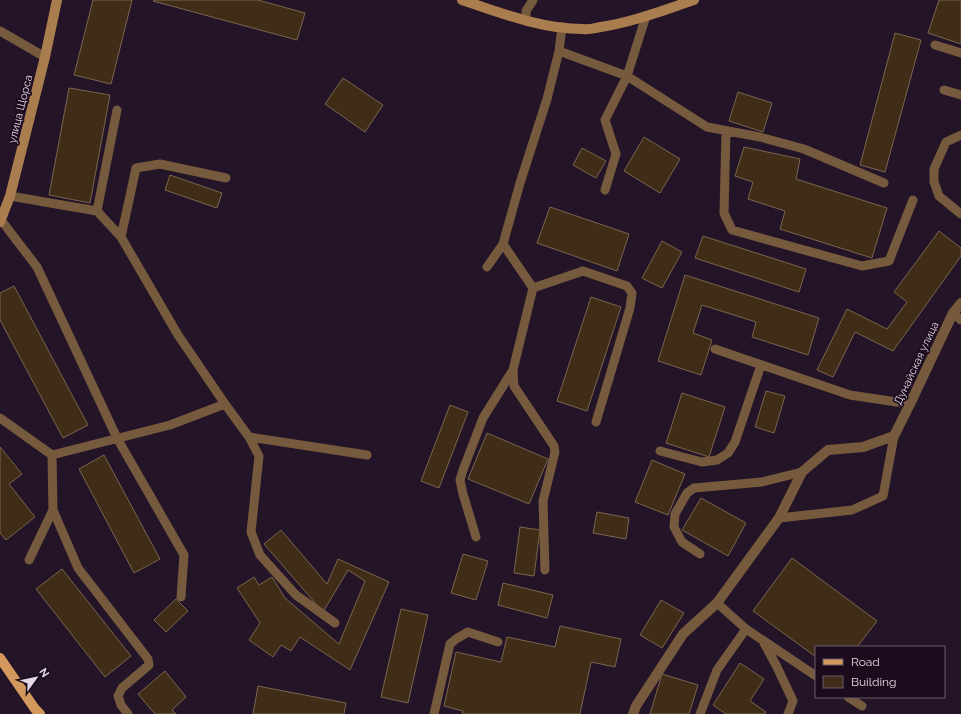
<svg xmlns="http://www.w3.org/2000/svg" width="961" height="714" viewBox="0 0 961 714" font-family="Raleway,sans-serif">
<rect width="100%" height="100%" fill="#241427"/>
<path fill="#402d18" stroke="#7a654e" d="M 93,0 L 132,0 L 111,84 L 74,75 Z
M 154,0 L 258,0 L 305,13 L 297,40 L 153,1 Z
M 939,0 L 961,0 L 961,44 L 928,33 Z
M 895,33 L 921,40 L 885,172 L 860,165 Z
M 343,78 L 383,105 L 365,132 L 325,104 Z
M 69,88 L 110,95 L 90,203 L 49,195 Z
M 738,92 L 772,103 L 763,132 L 729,121 Z
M 644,137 L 680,159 L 660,193 L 624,171 Z
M 744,147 L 800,159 L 796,179 L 887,208 L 872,258 L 780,229 L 785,211 L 748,199 L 753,182 L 735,176 Z
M 582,148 L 606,161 L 596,178 L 573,165 Z
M 170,175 L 222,193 L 217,208 L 165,190 Z
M 550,207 L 629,234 L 617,271 L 537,243 Z
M 939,231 L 961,248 L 961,256 L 893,351 L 855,332 L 833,377 L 817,370 L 847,309 L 887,329 L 907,302 L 894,292 Z
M 703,236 L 806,269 L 799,292 L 695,258 Z
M 662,241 L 682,252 L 662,288 L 642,278 Z
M 685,275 L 819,318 L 808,355 L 752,337 L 756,322 L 702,305 L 693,333 L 712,340 L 701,375 L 658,361 Z
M 14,286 L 88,425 L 63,438 L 0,320 L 0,293 Z
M 591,297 L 621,307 L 587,411 L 557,401 Z
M 766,391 L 785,396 L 774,433 L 755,427 Z
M 682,393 L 725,407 L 709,457 L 666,443 Z
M 450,405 L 468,412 L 439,488 L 421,481 Z
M 487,433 L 548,459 L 529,504 L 468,479 Z
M 0,447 L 22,474 L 9,484 L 35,517 L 6,540 L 0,533 Z
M 104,455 L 160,559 L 134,573 L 79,469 Z
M 652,460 L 685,474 L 668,515 L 635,502 Z
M 701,498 L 746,523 L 728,556 L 682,530 Z
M 597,512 L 629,518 L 626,539 L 593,533 Z
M 520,527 L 540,530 L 534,576 L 514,573 Z
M 281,530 L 327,584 L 338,559 L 389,582 L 350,670 L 300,637 L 291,651 L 281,645 L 273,657 L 249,640 L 260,623 L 237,588 L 254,577 L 259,585 L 272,577 L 285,598 L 339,644 L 365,581 L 348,570 L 323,612 L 264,544 Z
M 463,554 L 488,561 L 476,600 L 451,593 Z
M 792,558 L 877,621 L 857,647 L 816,647 L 816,657 L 753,611 Z
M 62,569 L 131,656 L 105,677 L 36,589 Z
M 503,583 L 553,595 L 547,618 L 498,605 Z
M 176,599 L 188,611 L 166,632 L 154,620 Z
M 661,600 L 684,613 L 662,648 L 640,635 Z
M 401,609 L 428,615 L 408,703 L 381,697 Z
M 560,626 L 621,639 L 615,667 L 591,662 L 580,714 L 462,714 L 463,711 L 444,706 L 456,652 L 501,662 L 507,637 L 555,647 Z
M 740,663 L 764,679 L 750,701 L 766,712 L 765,714 L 726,714 L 713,705 Z
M 165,671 L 186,697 L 172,710 L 176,714 L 155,714 L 138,694 Z
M 662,674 L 698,685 L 689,714 L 650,714 Z
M 258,686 L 346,703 L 344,714 L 253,714 Z"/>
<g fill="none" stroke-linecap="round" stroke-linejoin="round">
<path stroke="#765a3e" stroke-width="9" d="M 526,20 L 526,11 L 533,0
M 0,31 L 45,57
M 935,45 L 961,53
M 559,51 L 627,76 L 707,127 L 760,137 L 804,149 L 884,183
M 944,90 L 961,95
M 726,131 L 724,213 L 732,230 L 862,266 L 889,261 L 913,200
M 961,135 L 946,142 L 934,169 L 934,182 L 939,196 L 961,214
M 605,190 L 616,154 L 605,120 L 627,76 L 646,16
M 10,196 L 97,211 L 121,237 L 178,335 L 225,404 L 249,437 L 259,456 L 251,532 L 260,555 L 296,595 L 335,623
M 97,211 L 117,110
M 1,220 L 37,267 L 117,438 L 184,555 L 181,597
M 121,237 L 136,168 L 160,164 L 226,178
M 503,244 L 533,288 L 513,370 L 514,386 L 554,446 L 555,452 L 543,501 L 545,570
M 487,267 L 503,244 L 520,183 L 547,99 L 559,51 L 562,27
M 533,288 L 583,271 L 627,286 L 632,293 L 630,308 L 596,422
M 953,313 L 961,320
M 715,349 L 850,395 L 910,404
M 0,418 L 52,455 L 170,425 L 225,404
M 249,437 L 367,455
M 660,451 L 702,462 L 717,460 L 728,453 L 735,442 L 761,365
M 53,510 L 78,568 L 148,659 L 149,665 L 122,688 L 118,696 L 121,705 L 128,714
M 779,518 L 852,510 L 883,496 L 894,436
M 476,537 L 463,494 L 460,480 L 463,470 L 483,418 L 513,370
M 700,554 L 682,542 L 674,527 L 675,514 L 687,493 L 694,488 L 762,482 L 802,472
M 29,560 L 53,510 L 52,455
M 717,603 L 746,629 L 816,676
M 764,643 L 777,667 L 793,701 L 788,714
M 848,697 L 862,706
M 434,714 L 450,644 L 456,639 L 468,632 L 498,642
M 700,714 L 717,670 L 746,629"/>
<path stroke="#765a3e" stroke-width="10" d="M 633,714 L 636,706 L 683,634 L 717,603 L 779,518 L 802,472 L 828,450 L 863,447 L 894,436 L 910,404 L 953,313 L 961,303"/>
<path stroke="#aa7d4f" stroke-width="10" d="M 462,0 C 501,13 541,29 583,29 C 589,30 595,28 601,27 C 633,22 664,10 694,0
M 0,222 L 10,196 L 45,57 L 57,0"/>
<path stroke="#d3985c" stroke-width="10" d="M 0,658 L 35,709 L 40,714"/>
</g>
<g text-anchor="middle" stroke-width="3.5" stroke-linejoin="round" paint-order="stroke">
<g font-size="11" fill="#e4d9e6" stroke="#1b0b1d">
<text transform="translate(20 109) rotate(-76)" y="4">улица Щорса</text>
<text transform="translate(916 363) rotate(-65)" y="4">Дунайская улица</text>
</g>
</g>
<rect x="815" y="646" width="130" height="52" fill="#1b0b1d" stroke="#6b5d6d"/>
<rect x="823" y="659" width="20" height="6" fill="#d3985c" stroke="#6b5d6d"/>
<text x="851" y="666" font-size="12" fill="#e4d9e6">Road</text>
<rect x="823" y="676" width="20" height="12" fill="#402d18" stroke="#6b5d6d"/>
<text x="851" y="686" font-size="12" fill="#e4d9e6">Building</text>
<g transform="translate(36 678) rotate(57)" stroke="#1b0b1d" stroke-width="3" paint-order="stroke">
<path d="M0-3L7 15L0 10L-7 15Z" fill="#e4d9e6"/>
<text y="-6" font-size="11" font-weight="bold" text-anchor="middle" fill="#e4d9e6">N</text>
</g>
</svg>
